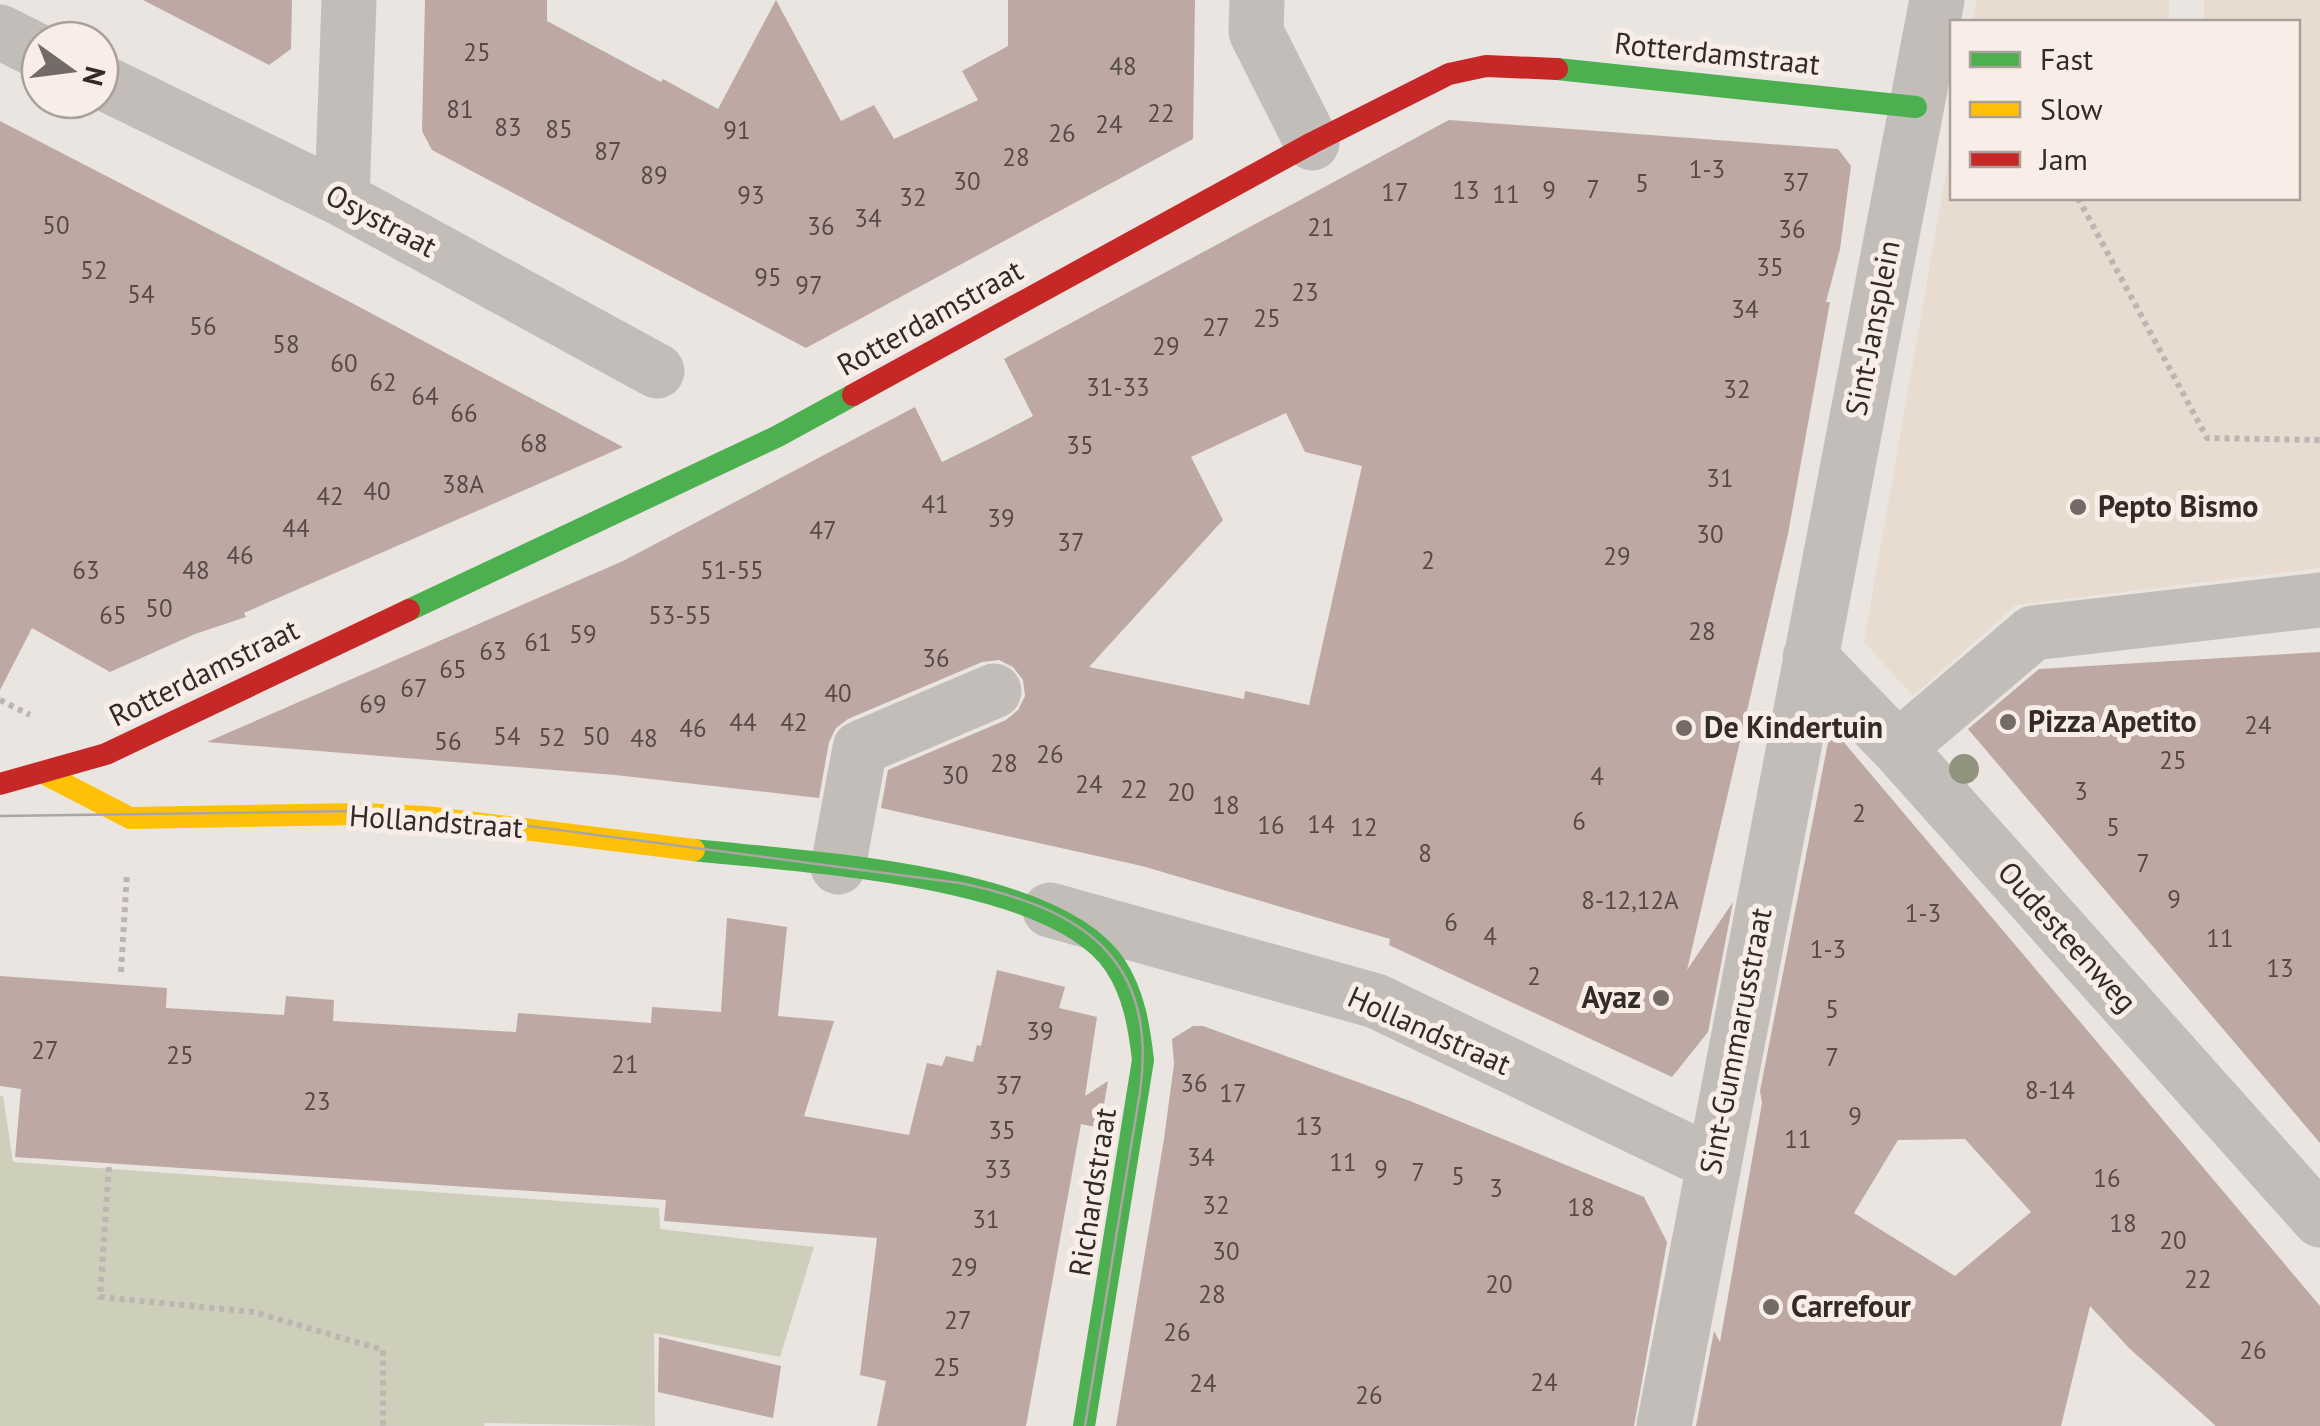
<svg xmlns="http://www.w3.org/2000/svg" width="2320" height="1426" viewBox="0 0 2320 1426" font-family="'PT Sans',sans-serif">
<rect width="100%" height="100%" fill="#eae5e0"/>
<path fill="#cdcfbb" d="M 0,1096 L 3,1096 L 13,1162 L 659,1208 L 660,1229 L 814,1247 L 780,1357 L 654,1333 L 655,1426 L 485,1423 L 484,1426 L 0,1426 Z"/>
<path fill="#e8dcd0" d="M 1977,0 L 2169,0 L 2169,22 L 1973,22 Z
M 2204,0 L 2320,0 L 2320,568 L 2016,605 L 1913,696 L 1864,642 L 1952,139 L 1952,198 L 2298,198 L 2298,22 L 2204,22 Z"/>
<path fill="#bda8a3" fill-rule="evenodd" d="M 143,0 L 292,0 L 291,49 L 269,65 Z
M 425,0 L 547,0 L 547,21 L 661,82 L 663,79 L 718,109 L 776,0 L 841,121 L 874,105 L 894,139 L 978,100 L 962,71 L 1008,46 L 1008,0 L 1195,0 L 1193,139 L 806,348 L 432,150 L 422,131 Z
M 1449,120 L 1838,149 L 1851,166 L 1840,249 L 1826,302 L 1830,302 L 1788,534 L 1687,970 L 1733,902 L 1708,1032 L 1672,1077 L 1389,945 L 1390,939 L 1142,866 L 881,808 L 888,770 L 1006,720 L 1018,710 L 1025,696 L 1023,680 L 1013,667 L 999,660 L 982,662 L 848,719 L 836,728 L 829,742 L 819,798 L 615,775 L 207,742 L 623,561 L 915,407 L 942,462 L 989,439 L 1033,416 L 1004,359 ZM 1286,413 L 1305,452 L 1362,466 L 1309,705 L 1245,691 L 1244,699 L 1089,667 L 1223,520 L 1191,457 Z
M 0,121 L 350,302 L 623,447 L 244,613 L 246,617 L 195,634 L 110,672 L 32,628 L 0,690 Z
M 2320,652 L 2320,1143 L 1968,729 L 2039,669 Z
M 1831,727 L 2320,1306 L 2320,1426 L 2216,1426 L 2130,1349 L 2090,1306 L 2061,1426 L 1696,1426 L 1714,1331 L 1720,1342 L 1762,1103 L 1760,1091 ZM 1965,1139 L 2031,1212 L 1955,1276 L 1854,1213 L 1898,1140 Z
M 727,918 L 787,927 L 778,1016 L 834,1021 L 804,1116 L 909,1135 L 927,1063 L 942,1066 L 946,1056 L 973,1062 L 977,1045 L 981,1046 L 997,970 L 1065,987 L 1059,1008 L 1097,1017 L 1085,1096 L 1108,1081 L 1100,1128 L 1081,1124 L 1026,1426 L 877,1426 L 886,1381 L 860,1375 L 877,1238 L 664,1221 L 666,1200 L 15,1157 L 21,1089 L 0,1086 L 0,976 L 167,988 L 166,1008 L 284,1015 L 286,996 L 334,1000 L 333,1021 L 516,1032 L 518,1013 L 651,1023 L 652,1007 L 721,1012 Z
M 1193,1026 L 1203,1026 L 1410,1101 L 1644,1197 L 1667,1242 L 1634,1426 L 1116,1426 L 1164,1139 L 1174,1064 L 1172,1039 Z
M 659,1337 L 781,1366 L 773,1418 L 658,1392 Z"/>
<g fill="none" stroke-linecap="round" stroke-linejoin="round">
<path stroke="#bcb5b1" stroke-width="6" stroke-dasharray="5 5" stroke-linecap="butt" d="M 2078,198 L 2207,438 L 2320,440
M 0,700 L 30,715
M 121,972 L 127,873
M 109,1167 L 100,1297 L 254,1312 L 383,1350 L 383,1426"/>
<path stroke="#c3bdb9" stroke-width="55" d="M 1257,0 L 1256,32 L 1312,143
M 0,32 L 40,52
M 100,81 L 342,199 L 657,371
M 342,199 L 349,0
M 1810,657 L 1898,748 L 2320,1220
M 1898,748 L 2033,633 L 2320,600
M 838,867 L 860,748 L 994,691
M 1050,910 L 1376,1001 L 1712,1163
M 1664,1426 L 1937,0"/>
<path stroke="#4caf50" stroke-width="22" d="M 1557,69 L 1916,107
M 409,610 L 778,436 L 853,395
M 694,850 C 800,862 1053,873 1115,965 C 1134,994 1139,1026 1143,1060 L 1084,1426"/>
<path stroke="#ffc107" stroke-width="22" d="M 43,773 L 130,818 L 361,814 L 425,817 L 694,850"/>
<path stroke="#c62828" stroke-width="22" d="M 853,395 L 1312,143 L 1449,74 L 1486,66 L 1557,69
M 0,784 L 106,754 L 409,610"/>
<path stroke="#aca6a3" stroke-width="2.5" d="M 0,816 L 358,811 L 454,816 L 960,883 C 1080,908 1159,957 1140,1092 L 1085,1426"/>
</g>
<circle fill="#90937e" cx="1964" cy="769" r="15"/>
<g fill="#746b68" stroke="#f8eee7" stroke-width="4">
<circle cx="2078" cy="507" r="10"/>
<circle cx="2008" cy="722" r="10"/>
<circle cx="1684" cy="728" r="10"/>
<circle cx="1661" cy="998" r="10"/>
<circle cx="1771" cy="1307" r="10"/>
</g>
<g text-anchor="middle" stroke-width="10" stroke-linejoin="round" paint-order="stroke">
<g font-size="25" fill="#564a47">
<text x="477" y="61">25</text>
<text x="1123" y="75">48</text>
<text x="460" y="118">81</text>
<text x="1161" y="122">22</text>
<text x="1109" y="133">24</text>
<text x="508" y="136">83</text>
<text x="559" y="138">85</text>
<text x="737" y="139">91</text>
<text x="1062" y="142">26</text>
<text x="608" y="160">87</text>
<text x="1016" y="166">28</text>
<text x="1707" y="178">1-3</text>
<text x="654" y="184">89</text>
<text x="967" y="190">30</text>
<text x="1796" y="191">37</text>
<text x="1642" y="192">5</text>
<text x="1593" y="198">7</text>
<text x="1466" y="199">13</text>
<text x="1549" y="199">9</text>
<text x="1395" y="201">17</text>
<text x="1506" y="203">11</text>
<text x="751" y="204">93</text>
<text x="913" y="206">32</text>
<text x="868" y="227">34</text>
<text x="56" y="234">50</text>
<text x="821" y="235">36</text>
<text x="1321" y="236">21</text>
<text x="1792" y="238">36</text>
<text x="1770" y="276">35</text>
<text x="94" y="279">52</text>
<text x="768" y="286">95</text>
<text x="809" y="294">97</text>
<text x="1305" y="301">23</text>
<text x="141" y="303">54</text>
<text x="1745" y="318">34</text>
<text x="1267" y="327">25</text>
<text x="203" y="335">56</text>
<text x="1216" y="336">27</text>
<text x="286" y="353">58</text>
<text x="1166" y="355">29</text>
<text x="344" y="372">60</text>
<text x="383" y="391">62</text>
<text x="1118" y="396">31-33</text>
<text x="1737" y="398">32</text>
<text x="425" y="405">64</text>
<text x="464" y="422">66</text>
<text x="534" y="452">68</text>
<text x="1080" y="454">35</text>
<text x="1720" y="487">31</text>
<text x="463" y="493">38A</text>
<text x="377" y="500">40</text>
<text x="330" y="505">42</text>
<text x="935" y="513">41</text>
<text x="1001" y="527">39</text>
<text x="296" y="537">44</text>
<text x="823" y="539">47</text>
<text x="1710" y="543">30</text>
<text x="1071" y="551">37</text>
<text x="240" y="564">46</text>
<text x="1617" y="565">29</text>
<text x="1428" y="569">2</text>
<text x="86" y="579">63</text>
<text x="196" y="579">48</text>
<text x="732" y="579">51-55</text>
<text x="159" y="617">50</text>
<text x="113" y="624">65</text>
<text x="680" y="624">53-55</text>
<text x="1702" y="640">28</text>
<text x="583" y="643">59</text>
<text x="538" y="651">61</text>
<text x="493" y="660">63</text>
<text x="936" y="667">36</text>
<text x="453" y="678">65</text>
<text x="414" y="697">67</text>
<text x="838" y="702">40</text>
<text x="373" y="713">69</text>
<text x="743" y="731">44</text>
<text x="794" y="731">42</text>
<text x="2258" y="734">24</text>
<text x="693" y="737">46</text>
<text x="507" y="745">54</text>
<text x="596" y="745">50</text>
<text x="552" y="746">52</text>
<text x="644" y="747">48</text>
<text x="448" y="750">56</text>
<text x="1050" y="763">26</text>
<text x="2173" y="769">25</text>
<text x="1004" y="772">28</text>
<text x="955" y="784">30</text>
<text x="1597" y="785">4</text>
<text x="1089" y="793">24</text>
<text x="1134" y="798">22</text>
<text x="2081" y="800">3</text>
<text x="1181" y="801">20</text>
<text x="1226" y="814">18</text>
<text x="1859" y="822">2</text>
<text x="1579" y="830">6</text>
<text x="1321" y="833">14</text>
<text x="1271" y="834">16</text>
<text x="1364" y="836">12</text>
<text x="2113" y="836">5</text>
<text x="1425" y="862">8</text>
<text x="2143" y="872">7</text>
<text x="2174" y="908">9</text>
<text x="1630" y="909">8-12,12A</text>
<text x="1923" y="922">1-3</text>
<text x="1451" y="931">6</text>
<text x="1490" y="945">4</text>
<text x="2220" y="947">11</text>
<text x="1828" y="958">1-3</text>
<text x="2280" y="977">13</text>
<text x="1534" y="985">2</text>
<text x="1832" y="1018">5</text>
<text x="1040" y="1040">39</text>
<text x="45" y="1059">27</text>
<text x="180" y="1064">25</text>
<text x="1832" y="1066">7</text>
<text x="625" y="1073">21</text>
<text x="1194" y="1092">36</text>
<text x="1009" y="1094">37</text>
<text x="2050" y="1099">8-14</text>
<text x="1233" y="1102">17</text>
<text x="317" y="1110">23</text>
<text x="1855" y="1125">9</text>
<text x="1309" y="1135">13</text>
<text x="1002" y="1139">35</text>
<text x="1798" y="1148">11</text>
<text x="1201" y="1166">34</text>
<text x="1343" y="1171">11</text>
<text x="998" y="1178">33</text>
<text x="1381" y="1178">9</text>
<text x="1418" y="1181">7</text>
<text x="1458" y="1185">5</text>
<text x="2107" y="1187">16</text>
<text x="1496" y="1197">3</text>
<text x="1216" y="1214">32</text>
<text x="1581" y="1216">18</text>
<text x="986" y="1228">31</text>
<text x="2123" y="1232">18</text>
<text x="2173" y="1249">20</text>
<text x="1226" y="1260">30</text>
<text x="964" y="1276">29</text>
<text x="2198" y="1288">22</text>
<text x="1499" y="1293">20</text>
<text x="1212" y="1303">28</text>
<text x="958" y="1329">27</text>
<text x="1177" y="1341">26</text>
<text x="2253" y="1359">26</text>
<text x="947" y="1376">25</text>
<text x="1544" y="1391">24</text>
<text x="1203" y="1392">24</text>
<text x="1369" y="1404">26</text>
</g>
<g font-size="30" fill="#342a28" stroke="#f8eee7">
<text transform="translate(1717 54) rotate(6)" y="10">Rotterdamstraat</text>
<text transform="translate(381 221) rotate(28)" y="10">Osystraat</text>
<text transform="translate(930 318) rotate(-29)" y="10">Rotterdamstraat</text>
<text transform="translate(1873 328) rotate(-79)" y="10">Sint-Jansplein</text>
<text transform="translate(204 673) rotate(-26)" y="10">Rotterdamstraat</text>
<text transform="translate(436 822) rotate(4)" y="10">Hollandstraat</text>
<text transform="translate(2067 937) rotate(48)" y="10">Oudesteenweg</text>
<text transform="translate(1429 1031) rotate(24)" y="10">Hollandstraat</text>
<text transform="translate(1736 1041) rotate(-79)" y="10">Sint-Gummarusstraat</text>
<text transform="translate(1093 1192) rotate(-81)" y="10">Richardstraat</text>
</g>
<g font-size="30" font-weight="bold" fill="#342a28" stroke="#f8eee7" text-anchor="start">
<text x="2098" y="517">Pepto Bismo</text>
<text x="2028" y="732">Pizza Apetito</text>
<text x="1704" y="738">De Kindertuin</text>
<text x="1641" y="1008" text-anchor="end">Ayaz</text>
<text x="1791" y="1317">Carrefour</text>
</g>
</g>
<rect x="1950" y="20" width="350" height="180" fill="#f8eee7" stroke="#aaa09b" stroke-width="2.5"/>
<rect x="1970" y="52" width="50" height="15" fill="#4caf50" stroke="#aaa09b" stroke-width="2.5"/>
<text x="2040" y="70" font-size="30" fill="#342a28">Fast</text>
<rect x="1970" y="102" width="50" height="15" fill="#ffc107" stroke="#aaa09b" stroke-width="2.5"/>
<text x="2040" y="120" font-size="30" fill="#342a28">Slow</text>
<rect x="1970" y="152" width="50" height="15" fill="#c62828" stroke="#aaa09b" stroke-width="2.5"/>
<text x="2040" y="170" font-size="30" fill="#342a28">Jam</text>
<g transform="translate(70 70) rotate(104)"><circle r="48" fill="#f8eee7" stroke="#aaa09b" stroke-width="2.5"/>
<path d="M0-8L18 38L0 25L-18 38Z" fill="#746b68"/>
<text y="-15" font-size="28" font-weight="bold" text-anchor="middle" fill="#342a28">N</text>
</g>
</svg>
